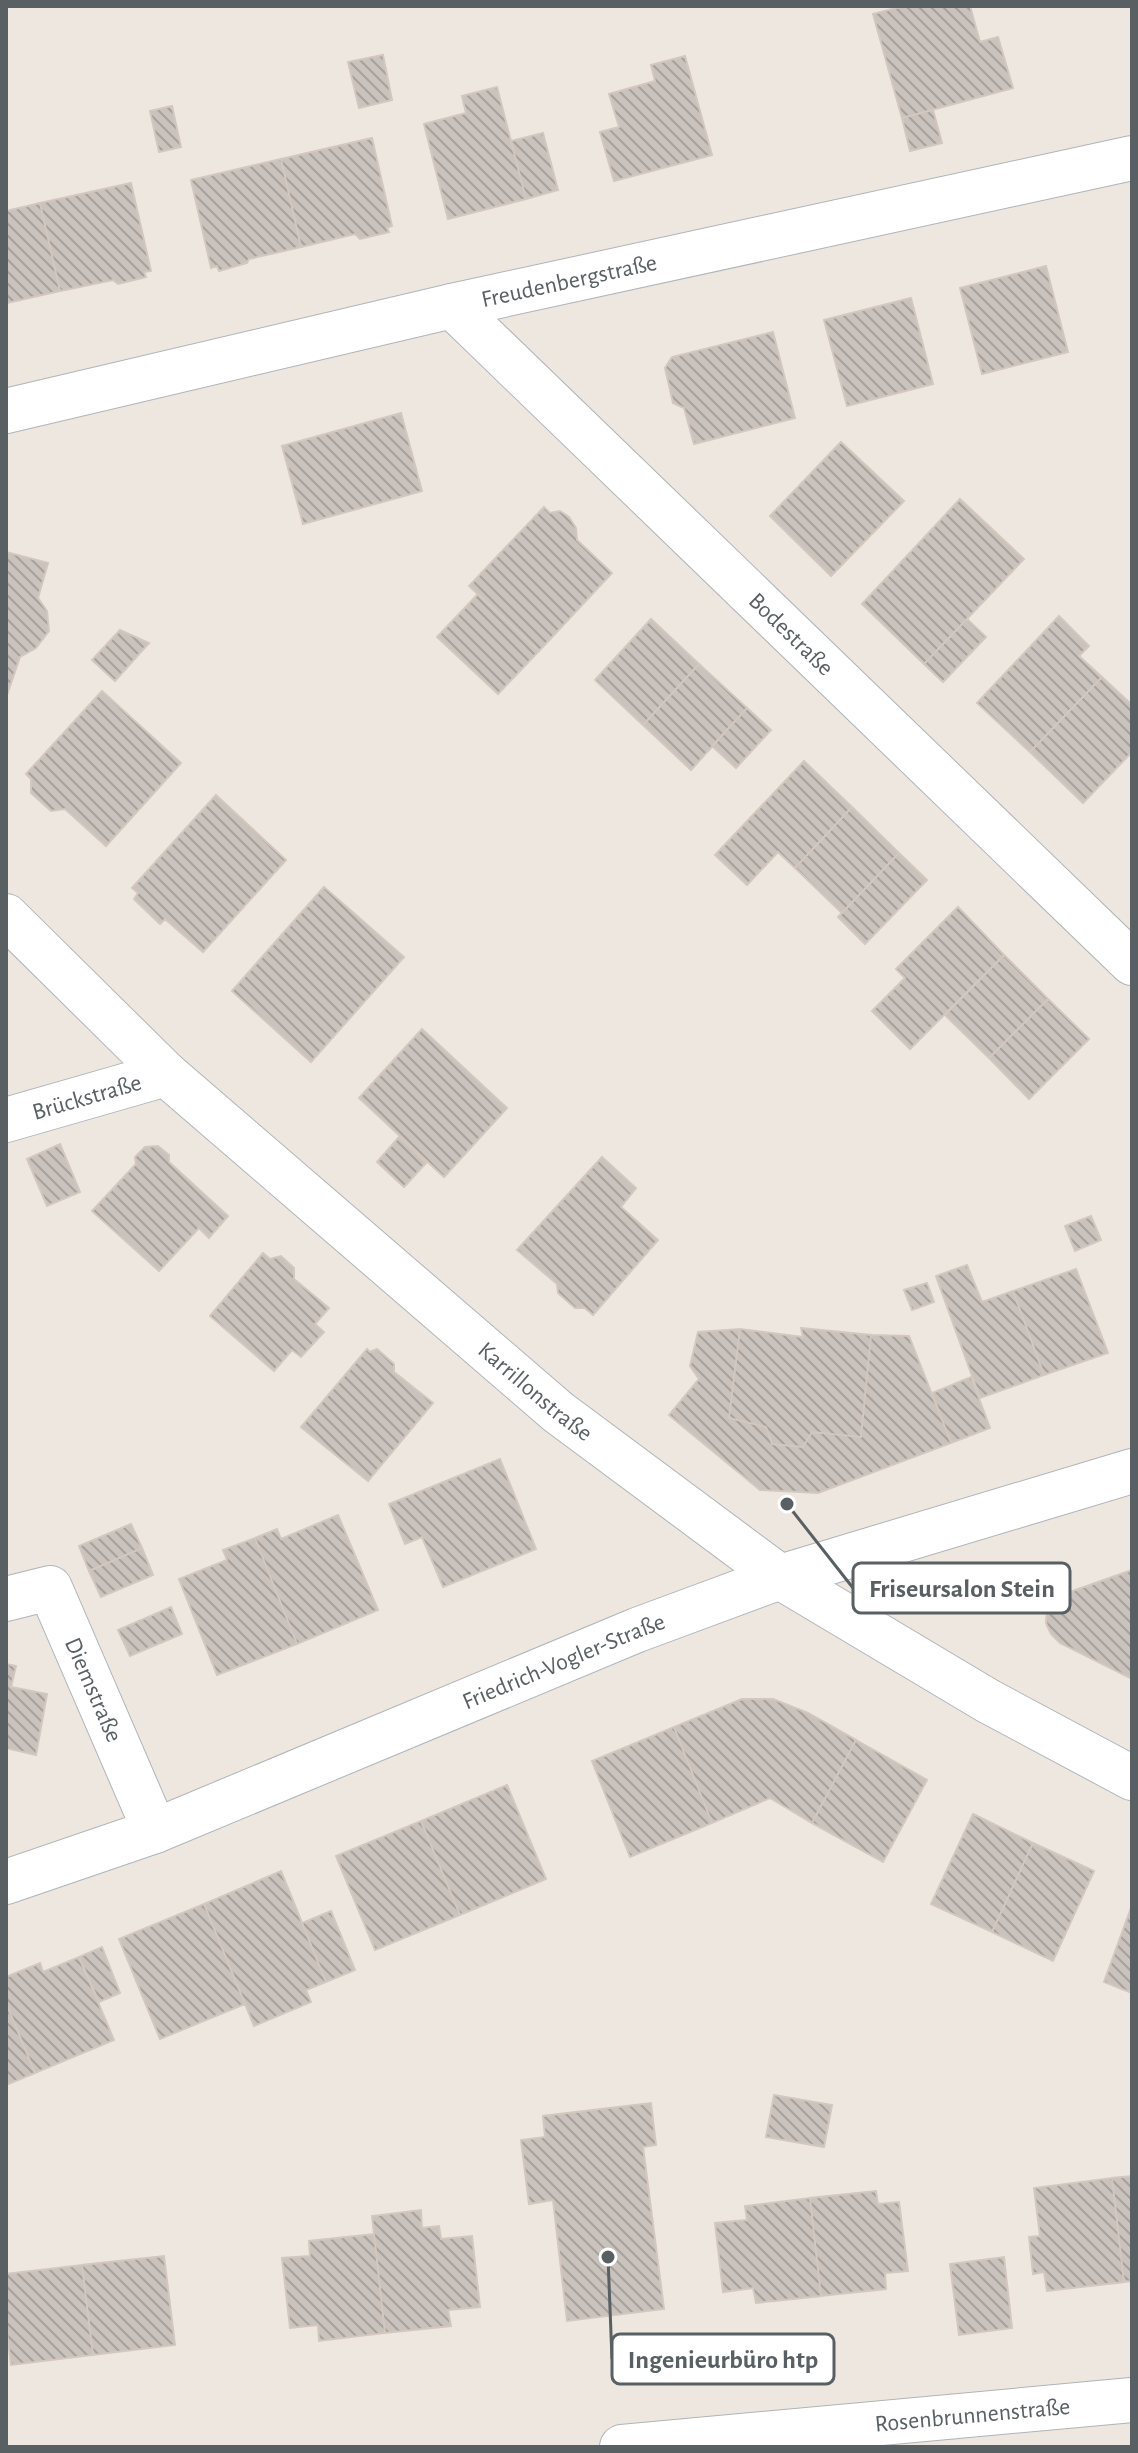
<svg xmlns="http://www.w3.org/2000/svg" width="1138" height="2453" viewBox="0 0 1138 2453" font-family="'Alegreya Sans',sans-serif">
<defs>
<pattern id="building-back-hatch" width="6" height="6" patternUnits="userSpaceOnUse" patternTransform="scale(2)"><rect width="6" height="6" fill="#c9c2bd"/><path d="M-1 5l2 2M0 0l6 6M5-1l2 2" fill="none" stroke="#a6a19d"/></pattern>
</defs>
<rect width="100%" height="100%" fill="#eee7e0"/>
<path fill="url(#building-back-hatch)" stroke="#d3c7be" stroke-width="2" d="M 904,6 L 970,6 L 980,42 L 998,37 L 1013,88 L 902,118 L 873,14 Z
M 383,55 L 392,100 L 359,108 L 348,62 Z
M 685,56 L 712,155 L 614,181 L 600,132 L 619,127 L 609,94 L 655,81 L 651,65 Z
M 497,87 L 526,199 L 448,219 L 424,124 L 466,113 L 462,96 Z
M 172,106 L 181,147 L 159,152 L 150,111 Z
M 933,110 L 942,143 L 910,151 L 902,118 Z
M 543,133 L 558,190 L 526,199 L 511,141 Z
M 372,138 L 392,226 L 387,228 L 389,232 L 360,239 L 355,234 L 301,247 L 281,159 Z
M 281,159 L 301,247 L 249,259 L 247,263 L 219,271 L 217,266 L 211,268 L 191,180 Z
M 131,183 L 151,271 L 144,272 L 146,277 L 118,284 L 113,280 L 60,291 L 40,203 Z
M 40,203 L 60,291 L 7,303 L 6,306 L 6,211 Z
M 1046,266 L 1068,352 L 982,374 L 960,288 Z
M 911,298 L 933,384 L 847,406 L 824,320 Z
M 773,332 L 795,418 L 694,444 L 684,408 L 673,403 L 665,368 L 672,357 Z
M 401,413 L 422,491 L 303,524 L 282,446 Z
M 841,442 L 904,501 L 831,576 L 770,516 Z
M 960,499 L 1024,559 L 924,664 L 862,604 Z
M 544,507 L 550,513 L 560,511 L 569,517 L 576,528 L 577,540 L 612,573 L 539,651 L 469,586 Z
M 6,552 L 48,563 L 38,598 L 47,611 L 49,631 L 36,648 L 20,657 L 7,695 Z
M 478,594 L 539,651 L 498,694 L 437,637 Z
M 1059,616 L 1089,646 L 1079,656 L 1102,677 L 1030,752 L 977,703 Z
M 651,619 L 699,664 L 643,725 L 595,680 Z
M 967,619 L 986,637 L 943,682 L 924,664 Z
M 120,630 L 149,643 L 115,681 L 92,660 Z
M 699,664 L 747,708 L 691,770 L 643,725 Z
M 1102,677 L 1132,705 L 1132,752 L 1083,803 L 1030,752 Z
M 102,691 L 181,763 L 106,846 L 65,809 L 51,811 L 31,793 L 31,779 L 26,774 Z
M 747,708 L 771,730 L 736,768 L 712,746 Z
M 804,761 L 852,807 L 795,868 L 778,852 L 747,885 L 715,855 Z
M 216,795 L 286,860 L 203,952 L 165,919 L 160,924 L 134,899 L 138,893 L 132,888 Z
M 852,807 L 899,853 L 842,913 L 795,868 Z
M 899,853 L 927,880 L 865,944 L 838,917 Z
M 324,887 L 404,957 L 311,1062 L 232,991 Z
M 958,907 L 1004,955 L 910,1049 L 872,1011 L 905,978 L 896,969 Z
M 1004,955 L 1048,999 L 989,1058 L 945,1015 Z
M 1048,999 L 1089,1039 L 1029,1099 L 989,1058 Z
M 422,1029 L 507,1108 L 444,1177 L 359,1098 Z
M 399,1137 L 426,1163 L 404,1187 L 377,1162 Z
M 60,1144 L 80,1192 L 47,1206 L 27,1159 Z
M 158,1146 L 169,1155 L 169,1162 L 228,1216 L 209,1238 L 199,1228 L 159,1271 L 92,1211 L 136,1164 L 135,1157 L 145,1147 Z
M 602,1157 L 636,1188 L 621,1207 L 658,1240 L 593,1315 L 585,1308 L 575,1308 L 558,1293 L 557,1284 L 517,1250 Z
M 1091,1216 L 1101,1240 L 1075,1251 L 1065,1226 Z
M 263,1253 L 270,1259 L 281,1256 L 294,1268 L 294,1279 L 329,1308 L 315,1324 L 324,1332 L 301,1357 L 292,1350 L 274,1371 L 210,1316 Z
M 967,1265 L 982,1302 L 1013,1291 L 1044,1375 L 980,1398 L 936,1276 Z
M 1076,1269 L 1108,1353 L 1044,1375 L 1013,1291 Z
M 927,1283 L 934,1302 L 912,1310 L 904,1290 Z
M 801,1328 L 871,1335 L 861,1437 L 812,1432 L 803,1447 L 772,1444 L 766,1427 L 729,1418 L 740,1329 L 803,1337 Z
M 740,1329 L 729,1418 L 766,1427 L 772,1444 L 803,1447 L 812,1432 L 861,1437 L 871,1335 L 909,1336 L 951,1443 L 818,1493 L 760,1490 L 669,1415 L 699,1379 L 690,1366 L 698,1332 Z
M 367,1349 L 370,1352 L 377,1349 L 394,1364 L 394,1372 L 433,1403 L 368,1481 L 301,1427 Z
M 971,1377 L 990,1428 L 951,1443 L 932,1393 Z
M 500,1459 L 536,1549 L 443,1587 L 422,1537 L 405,1544 L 389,1504 Z
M 338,1515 L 378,1610 L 297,1644 L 255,1538 L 277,1529 L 281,1539 Z
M 131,1524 L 142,1548 L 89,1571 L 79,1546 Z
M 255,1538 L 297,1644 L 217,1675 L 179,1579 L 227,1560 L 223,1550 Z
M 142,1548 L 153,1575 L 101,1597 L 89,1571 Z
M 1132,1570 L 1132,1679 L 1060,1643 L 1051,1634 L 1046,1623 L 1047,1611 L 1057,1600 L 1070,1592 Z
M 171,1607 L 182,1634 L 130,1656 L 118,1630 Z
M 6,1664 L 16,1666 L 11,1687 L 47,1694 L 36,1755 L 6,1748 Z
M 742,1699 L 773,1699 L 808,1713 L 856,1740 L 812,1823 L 770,1798 L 712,1823 L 674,1727 Z
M 674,1727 L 712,1823 L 630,1857 L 592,1761 Z
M 856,1740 L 927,1780 L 883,1862 L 812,1823 Z
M 507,1785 L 546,1879 L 460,1915 L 421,1821 Z
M 973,1814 L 1033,1843 L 992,1932 L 931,1904 Z
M 421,1821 L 460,1915 L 375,1950 L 336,1856 Z
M 1033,1843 L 1094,1871 L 1053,1961 L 992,1932 Z
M 281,1871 L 326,1982 L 306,1990 L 311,2002 L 254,2026 L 204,1904 Z
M 204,1904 L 245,2004 L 160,2039 L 119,1939 Z
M 1132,1905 L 1132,1993 L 1104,1982 Z
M 331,1911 L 355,1970 L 326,1982 L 302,1923 Z
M 102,1947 L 120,1993 L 99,2002 L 79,1957 Z
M 79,1957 L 114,2040 L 35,2073 L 6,2003 L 6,1977 L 40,1963 L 43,1972 Z
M 6,2003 L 35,2073 L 6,2085 Z
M 774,2095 L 832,2105 L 824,2147 L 766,2137 Z
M 651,2103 L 656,2145 L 643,2147 L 664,2309 L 567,2321 L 553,2200 L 529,2204 L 521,2140 L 545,2137 L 543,2116 Z
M 1132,2176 L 1132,2281 L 1124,2282 L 1112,2178 Z
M 1112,2178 L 1124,2282 L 1047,2291 L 1044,2272 L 1033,2274 L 1029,2237 L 1040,2236 L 1034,2188 Z
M 876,2191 L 878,2204 L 899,2202 L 908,2271 L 885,2273 L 886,2289 L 821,2296 L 810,2198 Z
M 810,2198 L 821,2296 L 756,2303 L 753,2288 L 723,2292 L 715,2223 L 747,2220 L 745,2206 Z
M 421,2210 L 422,2228 L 439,2226 L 441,2239 L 472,2236 L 480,2307 L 448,2310 L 451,2326 L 385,2333 L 372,2216 Z
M 374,2234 L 385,2333 L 319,2341 L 318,2325 L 290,2328 L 282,2258 L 310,2256 L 309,2241 Z
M 164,2256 L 175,2345 L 93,2355 L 82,2265 Z
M 1004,2257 L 1012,2328 L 959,2335 L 950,2264 Z
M 82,2265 L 93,2355 L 11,2365 L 6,2324 L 6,2274 Z"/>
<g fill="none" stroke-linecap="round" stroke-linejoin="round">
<defs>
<g id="street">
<path id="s1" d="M 452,306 L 1132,963"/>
<path id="s2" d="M 6,411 L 452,306 L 1132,158"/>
<path id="s3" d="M 6,916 L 166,1074 L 558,1412 L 780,1577 L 988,1701 L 1132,1778"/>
<path id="s4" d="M 6,1120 L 166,1074"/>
<path id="s5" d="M 6,1599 L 50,1588 L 155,1831"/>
<path id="s6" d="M 6,1882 L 155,1831 L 637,1630 L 780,1577 L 1132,1471"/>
<path id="s7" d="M 622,2447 L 1132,2400"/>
</g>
</defs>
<use href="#street" stroke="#afb4b8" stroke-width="46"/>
<use href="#street" stroke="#fff" stroke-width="44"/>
</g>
<g text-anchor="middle" stroke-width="6" stroke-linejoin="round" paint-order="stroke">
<g font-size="24" fill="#596063" stroke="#fff">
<text dy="8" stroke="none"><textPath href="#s2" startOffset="578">Freudenbergstraße</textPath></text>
<text dy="8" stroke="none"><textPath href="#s1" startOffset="472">Bodestraße</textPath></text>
<text dy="8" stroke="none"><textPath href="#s4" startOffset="84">Brückstraße</textPath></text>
<text dy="8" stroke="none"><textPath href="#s3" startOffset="712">Karrillonstraße</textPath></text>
<text dy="8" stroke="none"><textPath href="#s6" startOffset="600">Friedrich-Vogler-Straße</textPath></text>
<text dy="8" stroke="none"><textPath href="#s5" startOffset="156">Diemstraße</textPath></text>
<text dy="8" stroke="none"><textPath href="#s7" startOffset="352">Rosenbrunnenstraße</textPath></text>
</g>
</g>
<path fill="none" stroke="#596063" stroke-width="3" d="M787 1504L853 1588M608 2257L612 2359"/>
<g fill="#596063" stroke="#fff" stroke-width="3">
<circle cx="787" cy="1504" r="8"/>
<circle cx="608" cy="2257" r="8"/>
</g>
<g fill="#fff" stroke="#596063" stroke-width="3">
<rect x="853" y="1563" width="217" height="50" rx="8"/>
<rect x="612" y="2334" width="222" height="50" rx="8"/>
</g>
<g font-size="26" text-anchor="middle" font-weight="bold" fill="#596063">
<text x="962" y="1597">Friseursalon Stein</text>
<text x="723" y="2368">Ingenieurbüro htp</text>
</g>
<rect width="1138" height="2453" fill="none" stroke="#596063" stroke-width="16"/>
</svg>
